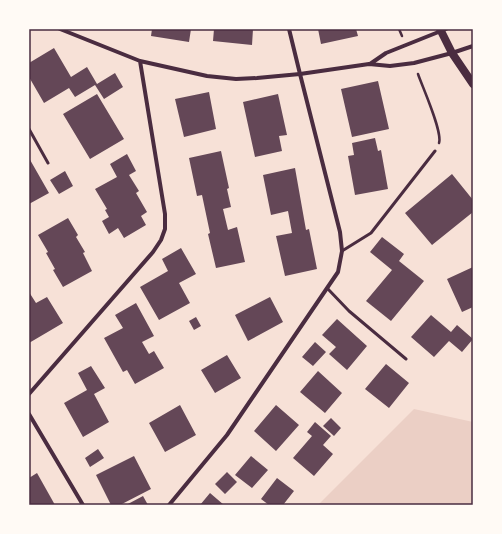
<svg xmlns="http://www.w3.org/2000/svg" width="502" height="534" viewBox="0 0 502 534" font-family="'Nunito Sans',sans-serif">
<rect width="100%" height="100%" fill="#f7e1d7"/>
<path fill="#ebcfc5" d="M 414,409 L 473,422 L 473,505 L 318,505 Z"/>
<path fill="#644757" d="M 152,29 L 191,29 L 189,42 L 151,36 Z
M 214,29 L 253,29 L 252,45 L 213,41 Z
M 318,29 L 356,29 L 358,36 L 321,44 Z
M 54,48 L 71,77 L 87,67 L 97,84 L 115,73 L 123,87 L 104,99 L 95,85 L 75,97 L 69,88 L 44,103 L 29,77 L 29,63 Z
M 378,81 L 389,129 L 352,137 L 341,89 Z
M 209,92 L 216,129 L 184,137 L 175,99 Z
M 97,94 L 124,139 L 90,159 L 63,114 Z
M 278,94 L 287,135 L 279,136 L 282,151 L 255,157 L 243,102 Z
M 375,138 L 378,151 L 381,150 L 388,189 L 355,195 L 348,156 L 354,155 L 352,143 Z
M 221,151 L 229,188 L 227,189 L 231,207 L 223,209 L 228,230 L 237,227 L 245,262 L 216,268 L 208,234 L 210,233 L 202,195 L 197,196 L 189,158 Z
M 127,154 L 136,171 L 129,175 L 139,191 L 136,193 L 147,212 L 141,216 L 146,225 L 124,238 L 118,228 L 109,234 L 102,221 L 109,217 L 105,210 L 107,209 L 95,189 L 117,177 L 110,164 Z
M 29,158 L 49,193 L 29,204 Z
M 295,168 L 306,230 L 309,229 L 317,269 L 285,276 L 276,236 L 292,233 L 288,211 L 271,215 L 263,175 Z
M 65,171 L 73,186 L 59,194 L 50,180 Z
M 452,174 L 473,200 L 473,212 L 432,245 L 405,213 Z
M 68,218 L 78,235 L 76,237 L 85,252 L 83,253 L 92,271 L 63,287 L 53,270 L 55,269 L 46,253 L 48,252 L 38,235 Z
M 382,237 L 404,254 L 399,261 L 424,281 L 391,321 L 366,301 L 392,270 L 370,252 Z
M 181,248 L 196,274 L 179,283 L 190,303 L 159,320 L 140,287 L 168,271 L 162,259 Z
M 473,267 L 473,307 L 462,312 L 447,279 Z
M 29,292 L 36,303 L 47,297 L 63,323 L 29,343 Z
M 270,297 L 283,322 L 248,341 L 235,315 Z
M 136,303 L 154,336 L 142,342 L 149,354 L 154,351 L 164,368 L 135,384 L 127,370 L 123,372 L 104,338 L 123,328 L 115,315 Z
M 431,315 L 451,332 L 457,325 L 473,339 L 462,352 L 449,341 L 434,357 L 411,337 Z
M 196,317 L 201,326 L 194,330 L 189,321 Z
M 337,319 L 367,346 L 347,370 L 329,354 L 336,347 L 322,335 Z
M 315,342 L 326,352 L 313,366 L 302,357 Z
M 227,355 L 241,378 L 215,393 L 201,370 Z
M 386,364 L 409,383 L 389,408 L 365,389 Z
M 91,366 L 105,388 L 94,394 L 109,422 L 83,437 L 64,403 L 87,390 L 78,373 Z
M 318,371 L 342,393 L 325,413 L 300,392 Z
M 180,405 L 196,435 L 165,452 L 149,423 Z
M 276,405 L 299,425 L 276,451 L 254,431 Z
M 331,418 L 341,428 L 334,436 L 323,426 Z
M 315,422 L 331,436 L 323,445 L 333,454 L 314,476 L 293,458 L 312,436 L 307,432 Z
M 98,449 L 104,458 L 90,467 L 85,458 Z
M 134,456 L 151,489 L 120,505 L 111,505 L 96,475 Z
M 251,456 L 268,470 L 252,488 L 235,475 Z
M 227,472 L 237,482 L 225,494 L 215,484 Z
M 37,473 L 55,505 L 29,505 L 29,478 Z
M 277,478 L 294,491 L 283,505 L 269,505 L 261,499 Z
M 210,493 L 224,505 L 200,505 Z
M 143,496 L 148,505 L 126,505 Z"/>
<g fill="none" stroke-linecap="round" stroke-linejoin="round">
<path stroke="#4a2c40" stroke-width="2.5" d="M 399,29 L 402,36
M 418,74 C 422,86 443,132 439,143"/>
<path stroke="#4a2c40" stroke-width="3" d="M 29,129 L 48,163
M 342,251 L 371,233 L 435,151
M 327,288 L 349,311 L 406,359"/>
<path stroke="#4a2c40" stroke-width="4" d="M 60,29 L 140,61 L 207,76 L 236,79 L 257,78 L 300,74 L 369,64 L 390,66 L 414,63 L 452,53 L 473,46
M 370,64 L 386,53 L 446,29
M 29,394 L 153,252 L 161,240 L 165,229 L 165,214 L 140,61
M 29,414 L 83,505
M 169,505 L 227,435 L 338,272 L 342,251 L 340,232 L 300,74 L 289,29"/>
<path stroke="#4a2c40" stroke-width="8" d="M 440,29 L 452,53 L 473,84"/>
</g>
<rect width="502" height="534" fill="none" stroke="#fffaf5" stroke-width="60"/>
<rect x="30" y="30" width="442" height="474" fill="none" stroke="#4a2c40" stroke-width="1.5"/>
</svg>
